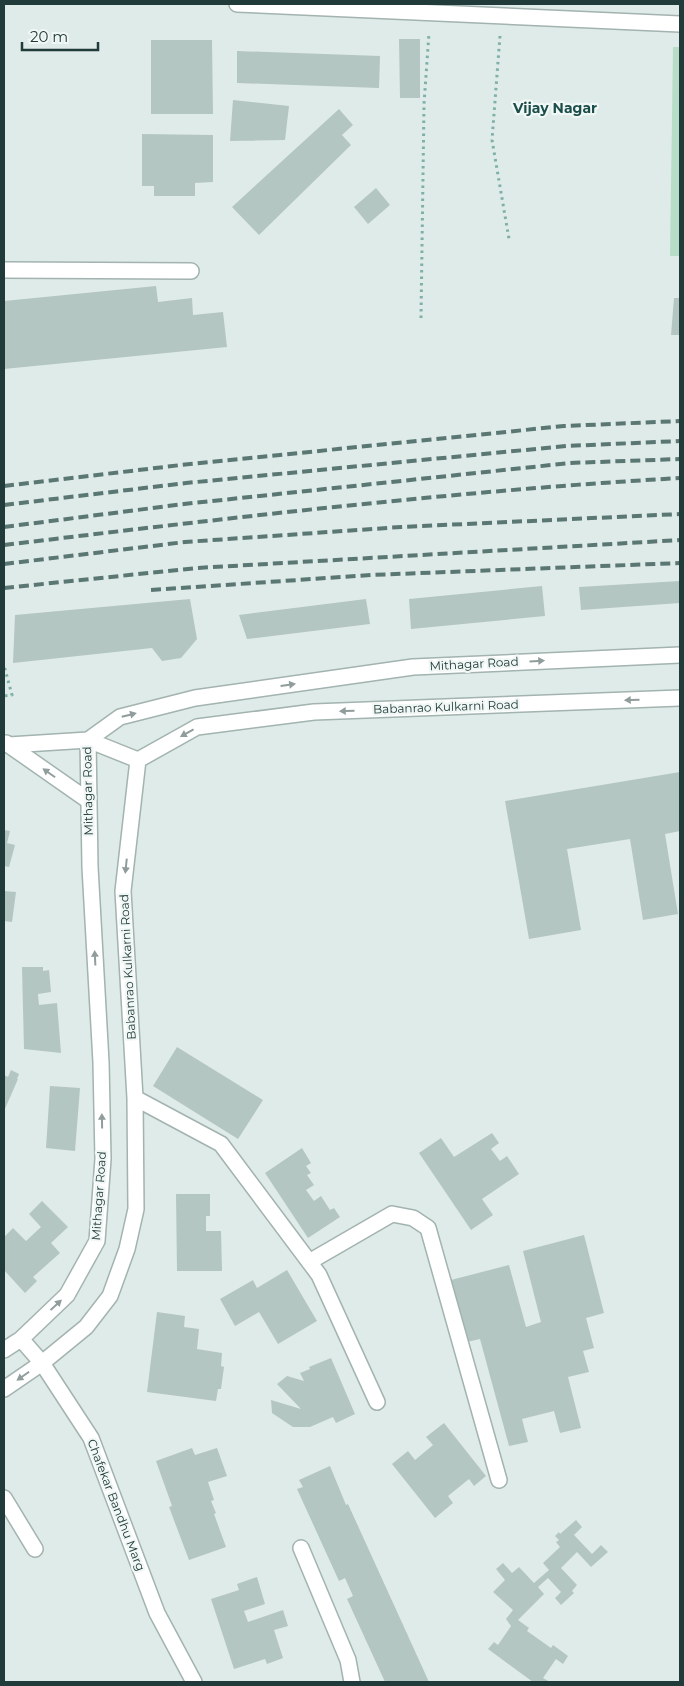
<svg xmlns="http://www.w3.org/2000/svg" width="684" height="1686" viewBox="0 0 684 1686" font-family="Montserrat,sans-serif">
<rect width="100%" height="100%" fill="#dfebe8"/>
<path fill="#b7ddc8" d="M 673,47 L 680,47 L 680,256 L 670,256 Z"/>
<path fill="#b4c6c1" d="M 399,39 L 420,39 L 420,98 L 400,98 Z
M 151,40 L 212,40 L 213,114 L 151,114 Z
M 237,51 L 380,56 L 379,88 L 237,83 Z
M 233,100 L 289,106 L 285,140 L 230,141 Z
M 339,109 L 353,125 L 342,135 L 351,145 L 259,235 L 232,207 Z
M 142,134 L 213,135 L 213,182 L 195,183 L 195,196 L 154,196 L 154,186 L 142,186 Z
M 376,188 L 390,205 L 368,224 L 354,207 Z
M 156,286 L 158,302 L 192,298 L 193,315 L 223,312 L 227,347 L 4,369 L 4,301 Z
M 674,298 L 680,298 L 680,335 L 671,335 Z
M 680,581 L 680,603 L 581,610 L 579,587 Z
M 542,586 L 545,616 L 411,629 L 409,599 Z
M 190,599 L 197,639 L 181,658 L 162,661 L 152,648 L 13,663 L 15,615 Z
M 366,599 L 370,624 L 247,639 L 239,615 Z
M 680,772 L 680,831 L 665,834 L 678,914 L 643,920 L 630,839 L 567,849 L 581,930 L 529,939 L 505,801 Z
M 4,830 L 10,831 L 7,843 L 15,845 L 9,867 L 4,866 Z
M 4,891 L 16,892 L 12,922 L 4,921 Z
M 22,967 L 43,967 L 43,971 L 49,970 L 51,992 L 38,994 L 39,1005 L 57,1003 L 61,1053 L 24,1049 Z
M 177,1047 L 263,1100 L 238,1139 L 153,1086 Z
M 11,1070 L 19,1074 L 17,1079 L 18,1079 L 4,1111 L 4,1075 L 8,1077 Z
M 50,1086 L 80,1088 L 75,1151 L 46,1148 Z
M 492,1133 L 499,1143 L 491,1149 L 500,1161 L 507,1156 L 519,1174 L 482,1199 L 493,1215 L 471,1230 L 419,1153 L 441,1138 L 454,1157 Z
M 302,1148 L 311,1163 L 306,1166 L 311,1173 L 307,1175 L 314,1185 L 306,1190 L 314,1201 L 321,1196 L 330,1210 L 334,1208 L 340,1217 L 308,1238 L 265,1173 Z
M 176,1194 L 210,1194 L 210,1216 L 206,1216 L 206,1231 L 221,1231 L 222,1271 L 177,1271 Z
M 42,1201 L 68,1227 L 51,1243 L 60,1253 L 33,1277 L 37,1281 L 25,1293 L 4,1270 L 4,1237 L 13,1228 L 26,1241 L 41,1227 L 29,1214 Z
M 584,1235 L 604,1313 L 586,1318 L 594,1348 L 583,1351 L 589,1372 L 568,1377 L 581,1428 L 560,1433 L 554,1411 L 522,1419 L 528,1442 L 509,1446 L 480,1339 L 467,1342 L 451,1280 L 509,1265 L 526,1327 L 541,1322 L 523,1251 Z
M 287,1270 L 317,1321 L 278,1344 L 259,1312 L 235,1326 L 220,1299 L 253,1280 L 257,1288 Z
M 157,1312 L 185,1316 L 184,1327 L 199,1329 L 197,1349 L 222,1353 L 221,1366 L 224,1367 L 221,1389 L 218,1389 L 216,1401 L 147,1392 Z
M 331,1358 L 355,1414 L 336,1423 L 333,1417 L 310,1427 L 293,1427 L 272,1413 L 271,1400 L 301,1409 L 277,1384 L 287,1376 L 304,1381 L 300,1373 L 310,1369 L 309,1367 Z
M 444,1423 L 486,1476 L 474,1486 L 469,1479 L 448,1496 L 453,1503 L 435,1518 L 392,1464 L 408,1451 L 415,1460 L 433,1445 L 426,1437 Z
M 192,1448 L 195,1455 L 217,1448 L 227,1476 L 208,1482 L 214,1500 L 211,1501 L 216,1513 L 214,1514 L 226,1547 L 189,1560 L 169,1507 L 172,1506 L 156,1461 Z
M 330,1466 L 346,1505 L 348,1504 L 429,1682 L 385,1682 L 347,1599 L 353,1596 L 345,1578 L 339,1581 L 297,1489 L 303,1487 L 299,1480 Z
M 576,1520 L 582,1527 L 574,1535 L 592,1554 L 601,1545 L 608,1552 L 591,1567 L 577,1552 L 561,1568 L 577,1585 L 572,1591 L 574,1593 L 561,1605 L 555,1598 L 561,1592 L 548,1578 L 538,1587 L 544,1594 L 518,1620 L 529,1628 L 527,1631 L 551,1648 L 553,1645 L 568,1656 L 563,1664 L 556,1659 L 543,1678 L 550,1682 L 533,1682 L 488,1649 L 494,1642 L 498,1645 L 511,1626 L 506,1619 L 513,1610 L 493,1592 L 505,1580 L 496,1569 L 503,1563 L 512,1573 L 519,1567 L 534,1583 L 549,1570 L 543,1563 L 560,1547 L 556,1542 L 559,1540 L 555,1536 L 559,1532 L 560,1534 Z
M 257,1577 L 265,1604 L 244,1611 L 248,1622 L 283,1610 L 288,1626 L 274,1630 L 283,1658 L 267,1664 L 265,1659 L 234,1669 L 211,1599 L 239,1590 L 237,1584 Z"/>
<g fill="none" stroke-linecap="round" stroke-linejoin="round">
<defs>
<path id="minor" d="M 237,4 L 680,24
M 4,270 L 191,271
M 6,743 L 89,801
M 9,745 L 88,740 L 138,760
M 135,1098 L 221,1144 L 319,1275 L 377,1402
M 309,1262 L 392,1214 L 413,1218 L 428,1228 L 499,1480
M 21,1339 L 42,1363 L 91,1438 L 157,1613 L 194,1682
M 4,1350 L 21,1339 L 67,1295 L 97,1241 L 103,1159 L 101,1062 L 90,867 L 88,740 L 120,717 L 195,698 L 413,667 L 680,655
M 4,1389 L 42,1363 L 86,1327 L 110,1296 L 127,1249 L 136,1209 L 135,1098 L 123,891 L 138,760 L 197,727 L 314,712 L 680,698
M 4,1498 L 35,1549
M 301,1548 L 348,1660 L 352,1682"/>
</defs>
<use href="#minor" stroke="#a2b3b0" stroke-width="18"/>
<path stroke="#7eb0a8" stroke-width="3" stroke-dasharray="2.5 4" stroke-linecap="butt" d="M 500,36 L 492,140 L 509,239
M 421,318 L 424,104 L 429,33
M 4,669 L 5,669 L 12,695 L 4,696"/>
<use href="#minor" stroke="#fff" stroke-width="15"/>
<path stroke="#5a7774" stroke-width="4" stroke-dasharray="10 5" stroke-linecap="butt" d="M 4,486 L 181,465 L 564,426 L 680,421
M 4,505 L 186,483 L 566,446 L 680,441
M 4,527 L 184,504 L 570,463 L 680,459
M 4,545 C 229,518 454,491 680,478
M 4,564 L 185,542 L 401,527 L 680,514
M 4,588 L 197,568 L 680,540
M 151,590 L 371,575 L 680,563"/>
</g>
<defs><path id="oneway-solid" d="M-6-.8H1V-3.2L6.5 0L1 3.2V.8H-6Z" transform="scale(1.25)"/></defs>
<g fill="#909d9c">
<use href="#oneway-solid" transform="translate(537 661) rotate(-3)"/>
<use href="#oneway-solid" transform="translate(288 685) rotate(-8)"/>
<use href="#oneway-solid" transform="translate(632 700) rotate(178)"/>
<use href="#oneway-solid" transform="translate(347 711) rotate(178)"/>
<use href="#oneway-solid" transform="translate(129 715) rotate(-14)"/>
<use href="#oneway-solid" transform="translate(187 733) rotate(151)"/>
<use href="#oneway-solid" transform="translate(49 773) rotate(-145)"/>
<use href="#oneway-solid" transform="translate(126 866) rotate(96)"/>
<use href="#oneway-solid" transform="translate(95 958) rotate(-93)"/>
<use href="#oneway-solid" transform="translate(102 1121) rotate(-91)"/>
<use href="#oneway-solid" transform="translate(56 1305) rotate(-43)"/>
<use href="#oneway-solid" transform="translate(23 1376) rotate(145)"/>
</g>
<g text-anchor="middle" stroke-width="4.5" stroke-linejoin="round" paint-order="stroke">
<g font-size="12" fill="#203b39" stroke="#f0f7f5">
<text transform="translate(474 664) rotate(-3)" y="4">Mithagar Road</text>
<text transform="translate(446 707) rotate(-2)" y="4">Babanrao Kulkarni Road</text>
<text transform="translate(88 791) rotate(-91)" y="4">Mithagar Road</text>
<text transform="translate(128 967) rotate(-93)" y="4">Babanrao Kulkarni Road</text>
<text transform="translate(99 1196) rotate(-86)" y="4">Mithagar Road</text>
<text transform="translate(116 1505) rotate(69)" y="4">Chafekar Bandhu Marg</text>
</g>
<g font-size="14" font-weight="bold" fill="#1b4e4a" stroke="#f0f7f5">
<text x="555" y="113">Vijay Nagar</text>
</g>
</g>
<rect width="684" height="1686" fill="none" stroke="#203b39" stroke-width="10"/>
<path d="M22 42v8h76v-8" fill="none" stroke="#203b39" stroke-width="2.5"/>
<text x="30" y="42" font-size="15" fill="#203b39" stroke="#f0f7f5" stroke-width="4" paint-order="stroke">20 m</text>
</svg>
